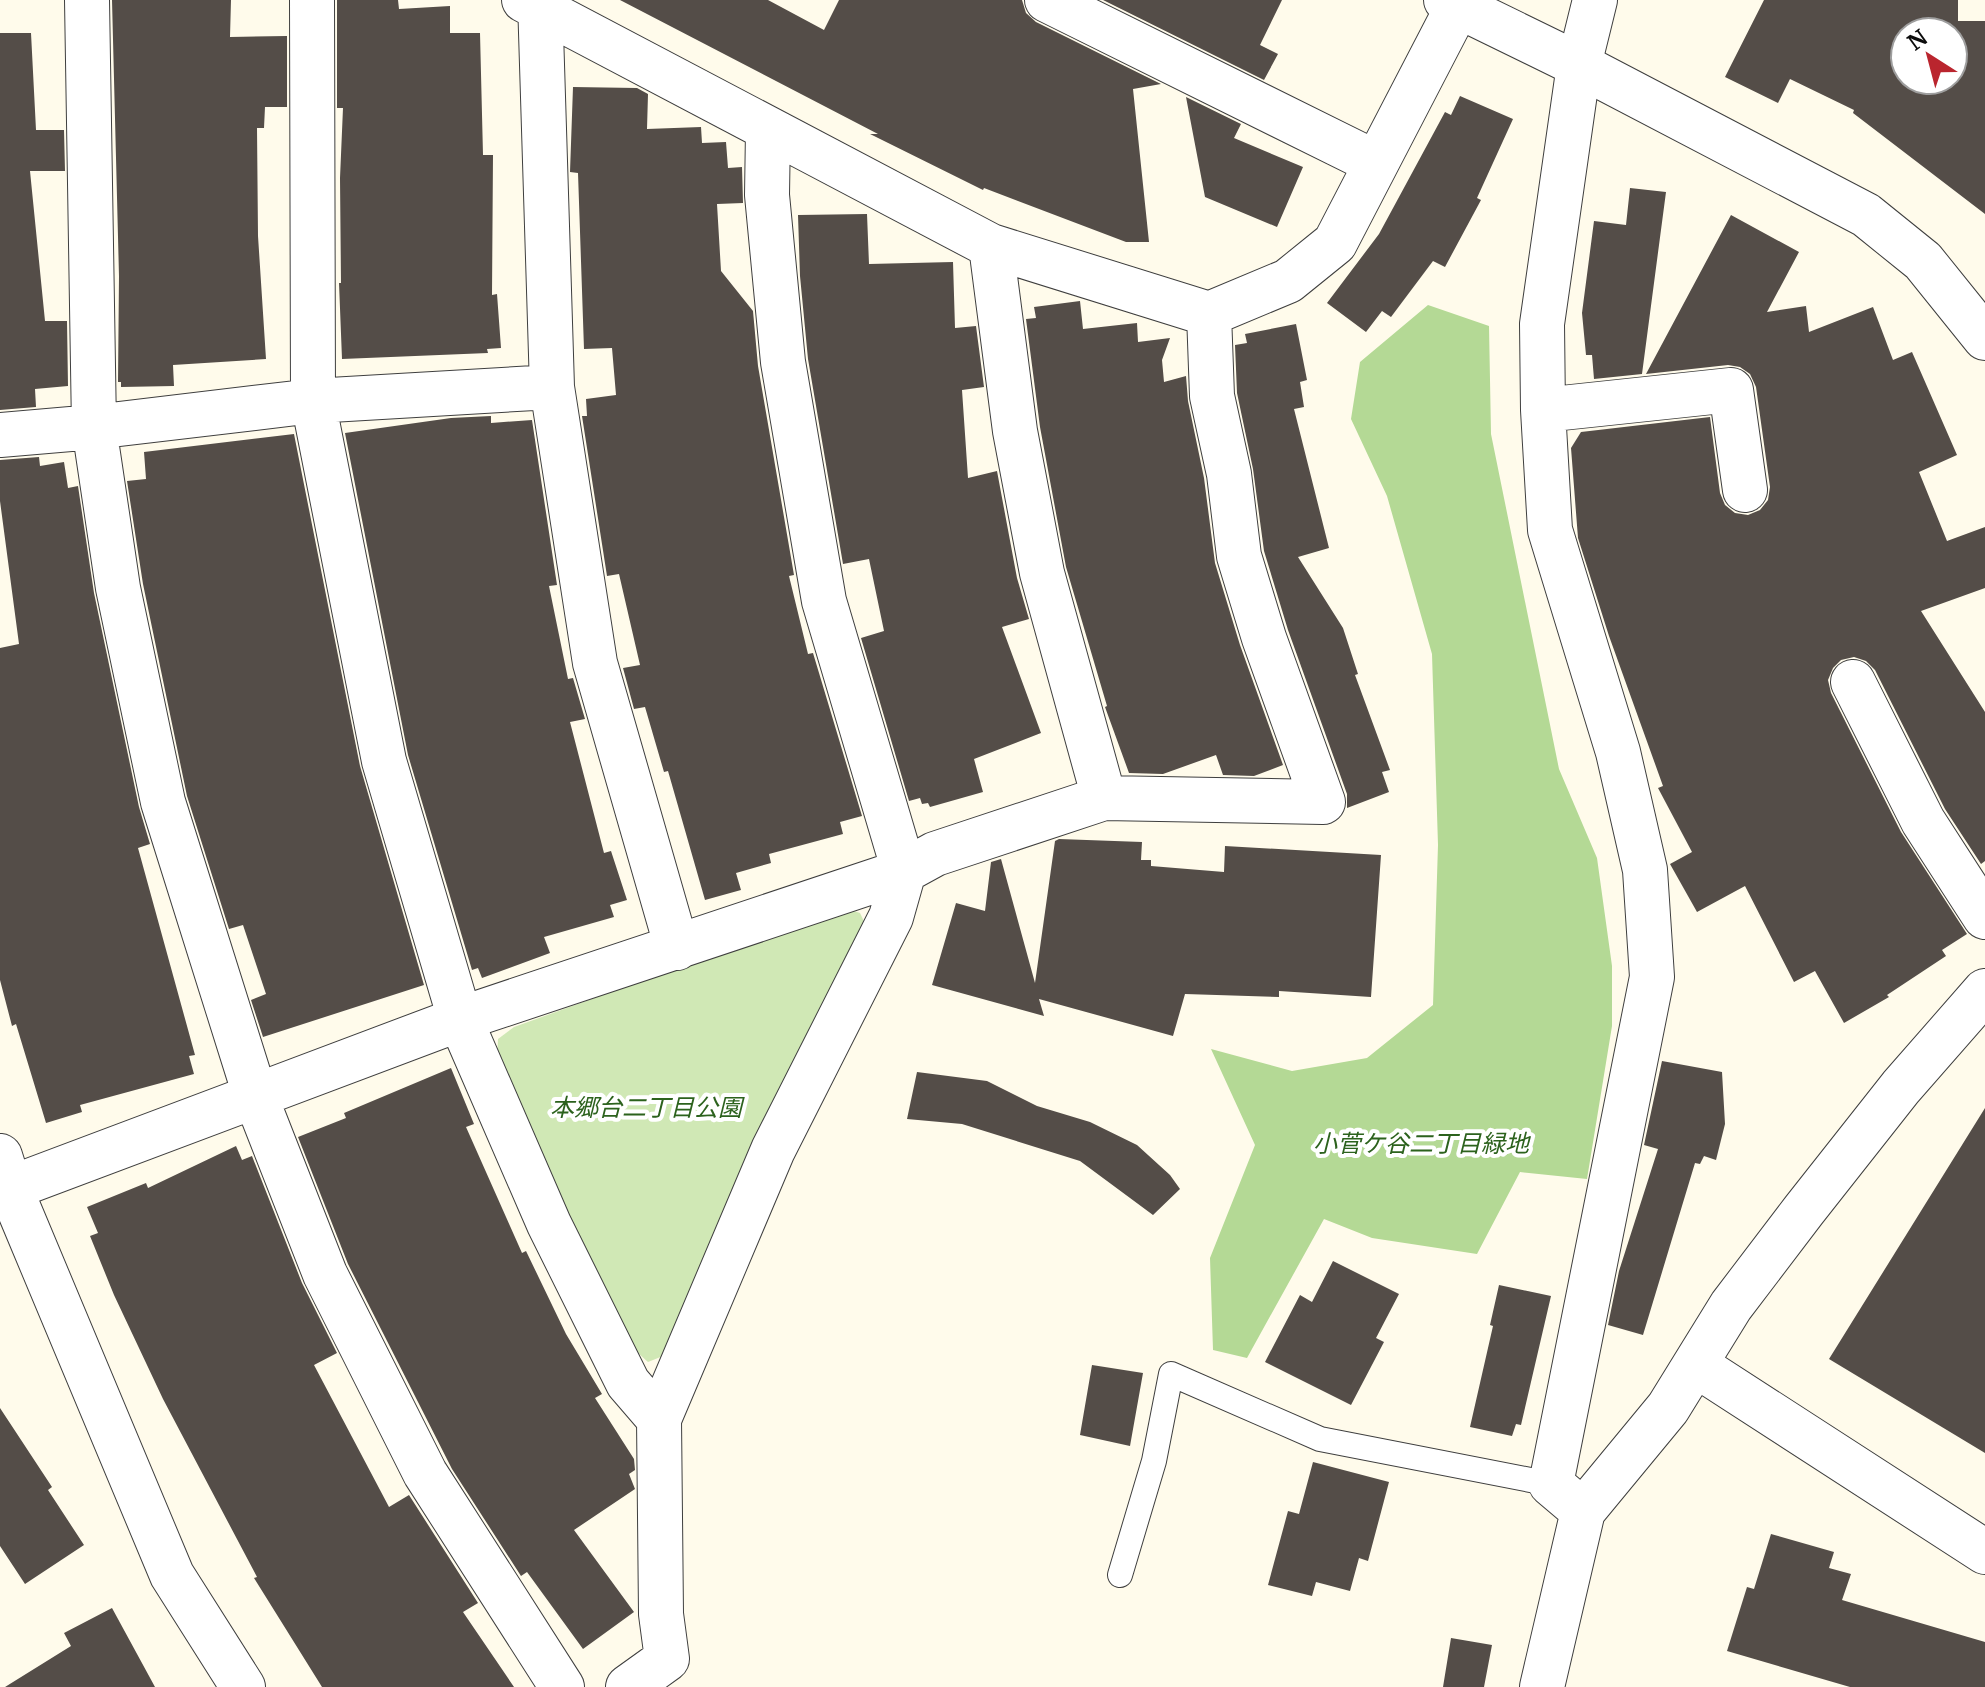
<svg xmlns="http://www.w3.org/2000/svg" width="1985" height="1687" viewBox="0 0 1985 1687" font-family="Merriweather,'Noto Sans JP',serif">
<rect width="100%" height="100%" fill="#fffbeb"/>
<path fill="#d0e8b5" d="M 845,908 L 860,913 L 870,934 L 673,1352 L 648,1362 L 628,1344 L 497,1060 L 498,1039 L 514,1027 Z"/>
<path fill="#b4d995" d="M 1428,305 L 1489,326 L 1491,434 L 1559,769 L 1597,858 L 1612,966 L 1612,1026 L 1587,1179 L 1520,1172 L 1477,1254 L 1372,1238 L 1324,1219 L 1247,1358 L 1213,1350 L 1210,1258 L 1255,1145 L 1211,1049 L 1292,1071 L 1367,1058 L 1433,1005 L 1438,845 L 1432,654 L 1387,496 L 1351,419 L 1360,362 Z"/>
<path fill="#544d48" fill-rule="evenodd" d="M 112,0 L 231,0 L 230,37 L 287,36 L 287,107 L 265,107 L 264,128 L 257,128 L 258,236 L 266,359 L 173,365 L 174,386 L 121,387 L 121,382 L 118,382 L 119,276 Z
M 337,0 L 398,0 L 399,9 L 450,6 L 450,33 L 480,33 L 483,155 L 493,155 L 492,295 L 497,294 L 501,348 L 487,349 L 488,353 L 342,359 L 339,283 L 341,283 L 340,178 L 343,108 L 337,108 Z
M 620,0 L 768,0 L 824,30 L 839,0 L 1022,0 L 1026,13 L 1036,22 L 1161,84 L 1133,89 L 1149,242 L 1126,242 L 984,188 L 983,190 L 870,134 L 878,134 Z
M 1103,0 L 1282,0 L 1260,45 L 1278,54 L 1264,80 Z
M 1764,0 L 1958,0 L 1958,21 L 1985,21 L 1985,214 L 1853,113 L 1854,110 L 1790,79 L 1778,103 L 1725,77 ZM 1905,32 L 1953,32 L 1953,80 L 1905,80 Z
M 0,33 L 31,33 L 36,130 L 64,130 L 65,171 L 30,171 L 45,321 L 67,321 L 68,386 L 35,389 L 36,407 L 0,410 Z
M 573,87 L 637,88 L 648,94 L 647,129 L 701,127 L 702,143 L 726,142 L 728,168 L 742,167 L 743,203 L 717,204 L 721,271 L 753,311 L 758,366 L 794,575 L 789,576 L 808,654 L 813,653 L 862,816 L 840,822 L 843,834 L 769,854 L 771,863 L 736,873 L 741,890 L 705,900 L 668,771 L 664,772 L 645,707 L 634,709 L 623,668 L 640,665 L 619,574 L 607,576 L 582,416 L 587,416 L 586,399 L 616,395 L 612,348 L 584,349 L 578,173 L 570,172 Z
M 1460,96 L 1513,119 L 1477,198 L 1481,200 L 1445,267 L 1433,261 L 1391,317 L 1382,311 L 1366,332 L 1327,303 L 1379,234 L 1445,112 L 1451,115 Z
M 1186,97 L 1241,124 L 1234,138 L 1303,167 L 1277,227 L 1205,197 Z
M 1630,188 L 1666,192 L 1642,374 L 1594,379 L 1592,355 L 1586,355 L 1582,313 L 1594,221 L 1626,225 Z
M 867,214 L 869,264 L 953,262 L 955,328 L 976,326 L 984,387 L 962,390 L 968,478 L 997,471 L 1017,578 L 1029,619 L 1002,627 L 1041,733 L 974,759 L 983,792 L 930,807 L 928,803 L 922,804 L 920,798 L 909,801 L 861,638 L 884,631 L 869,559 L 843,564 L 808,359 L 800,276 L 798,215 Z
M 1731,215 L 1799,252 L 1767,312 L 1806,306 L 1809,332 L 1873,307 L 1893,360 L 1912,352 L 1957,455 L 1919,472 L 1947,541 L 1985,527 L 1985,588 L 1921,611 L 1985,712 L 1985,861 L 1981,864 L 1945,809 L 1875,670 L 1866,661 L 1854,657 L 1841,660 L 1833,668 L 1828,680 L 1831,693 L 1901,832 L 1967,934 L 1942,950 L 1946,956 L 1887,995 L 1889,997 L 1844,1023 L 1815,971 L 1794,982 L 1745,886 L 1697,912 L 1670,864 L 1692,852 L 1658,788 L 1663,786 L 1609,636 L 1578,538 L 1571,448 L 1581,432 L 1710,417 L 1720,493 L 1725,505 L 1735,513 L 1748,515 L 1760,510 L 1768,500 L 1770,487 L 1756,387 L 1750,374 L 1740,367 L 1728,365 L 1646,374 Z
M 1080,301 L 1083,329 L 1137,323 L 1138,342 L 1170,338 L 1162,360 L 1164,382 L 1186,376 L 1188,401 L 1204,478 L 1215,563 L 1240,645 L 1283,765 L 1254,776 L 1223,775 L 1216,755 L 1163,774 L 1129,773 L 1105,707 L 1107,706 L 1066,567 L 1040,427 L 1026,319 L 1036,318 L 1034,307 Z
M 1296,324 L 1307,380 L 1300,382 L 1304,407 L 1294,409 L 1329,548 L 1298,557 L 1343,628 L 1358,674 L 1355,675 L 1390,770 L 1382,772 L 1389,792 L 1347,808 L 1347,794 L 1288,630 L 1264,551 L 1253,469 L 1237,393 L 1235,345 L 1247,343 L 1245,334 Z
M 491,416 L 491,423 L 532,420 L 557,585 L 549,586 L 568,679 L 573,678 L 585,719 L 570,722 L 604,853 L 611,851 L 627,900 L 610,905 L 614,917 L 544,937 L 550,953 L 482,978 L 478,968 L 472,970 L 408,755 L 345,433 L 451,418 Z
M 294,434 L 360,766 L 424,985 L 263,1037 L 251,1000 L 266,994 L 243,925 L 229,929 L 187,796 L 143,584 L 127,481 L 146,479 L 144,452 Z
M 39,457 L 40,466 L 64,462 L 68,488 L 78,486 L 94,593 L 139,807 L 150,844 L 138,848 L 195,1055 L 189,1056 L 194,1074 L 80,1105 L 82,1112 L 46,1123 L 16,1024 L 12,1026 L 0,980 L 0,648 L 19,644 L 0,501 L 0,460 Z
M 1059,839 L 1142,842 L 1141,860 L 1151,860 L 1151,866 L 1224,872 L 1225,846 L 1381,855 L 1371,997 L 1279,991 L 1279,997 L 1185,994 L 1173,1036 L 1039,999 L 1044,1016 L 932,985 L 956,903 L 985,911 L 991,862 L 1001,859 L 1035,983 L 1055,841 Z
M 1662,1061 L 1722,1072 L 1725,1124 L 1716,1160 L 1704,1156 L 1700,1164 L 1695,1163 L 1643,1335 L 1608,1325 L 1619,1271 L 1658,1149 L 1644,1145 Z
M 451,1068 L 474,1124 L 466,1127 L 522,1253 L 526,1251 L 566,1334 L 602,1394 L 595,1398 L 634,1459 L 635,1470 L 629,1474 L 635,1489 L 574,1530 L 634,1612 L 583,1649 L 527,1572 L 521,1576 L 452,1469 L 348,1264 L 298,1137 L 346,1118 L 344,1113 Z
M 917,1072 L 987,1081 L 1037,1106 L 1090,1122 L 1137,1145 L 1170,1175 L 1180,1189 L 1153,1215 L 1080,1161 L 962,1124 L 907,1119 Z
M 1985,1108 L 1985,1453 L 1829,1359 Z
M 236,1146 L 242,1160 L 252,1156 L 302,1283 L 337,1353 L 314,1365 L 389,1507 L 409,1495 L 478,1603 L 463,1612 L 514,1687 L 322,1687 L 254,1578 L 257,1577 L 163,1399 L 114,1295 L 90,1236 L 98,1233 L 87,1207 L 146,1183 L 148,1188 Z
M 1333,1261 L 1399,1294 L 1376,1338 L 1384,1342 L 1351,1405 L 1265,1362 L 1300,1295 L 1312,1302 Z
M 1499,1285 L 1551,1296 L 1521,1425 L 1516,1424 L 1512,1436 L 1470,1427 L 1493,1326 L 1490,1325 Z
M 1092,1365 L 1143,1373 L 1130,1446 L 1080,1435 Z
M 0,1408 L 52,1487 L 48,1490 L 84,1545 L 25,1584 L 0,1546 Z
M 1313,1462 L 1389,1482 L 1368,1561 L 1359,1558 L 1350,1591 L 1316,1582 L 1312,1596 L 1268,1585 L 1288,1511 L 1299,1514 Z
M 1771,1534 L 1834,1552 L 1829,1568 L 1851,1574 L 1842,1600 L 1985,1642 L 1985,1687 L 1850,1687 L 1727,1651 L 1747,1587 L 1754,1589 Z
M 112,1608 L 155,1687 L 5,1687 L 71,1646 L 64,1633 Z
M 1451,1638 L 1492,1645 L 1484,1687 L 1443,1687 Z"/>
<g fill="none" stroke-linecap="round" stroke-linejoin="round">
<defs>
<path id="service" d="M 1120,1575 L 1154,1461 L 1171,1374 L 1320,1439 L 1551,1484"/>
<path id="minor" d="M 87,0 L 94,427 L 118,588 L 163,802 L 256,1098 L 325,1274 L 425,1473 L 562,1687
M 312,0 L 313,401 L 384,761 L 460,1019 L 549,1224 L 628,1383 L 659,1419
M 524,0 L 991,246 L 1209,314 L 1288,281 L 1335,243 L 1458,6
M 540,0 L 552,387 L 595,663 L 677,948
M 1047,0 L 1376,163
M 991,246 L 1015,431 L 1042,573 L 1104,798
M 1543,410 L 1731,390 L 1745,490
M 0,435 L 94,427 L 313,401 L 552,387
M 1853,682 L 1923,821 L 1985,917
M 0,1192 L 460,1019 L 904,871 L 935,854 L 1104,798 L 1323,802 L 1264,638 L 1239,556 L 1229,474 L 1212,396 L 1209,314
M 1696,1365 L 1985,1552
M 1583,1511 L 1551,1484 L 1652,977 L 1645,870 L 1618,752 L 1550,530 L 1543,410 L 1542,324 L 1579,65 L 1595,0
M 628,1687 L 667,1659 L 661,1614 L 659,1419 L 773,1150 L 891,917 L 904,871 L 824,601 L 783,362 L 767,195 L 768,130
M 1542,1687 L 1583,1511 L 1668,1408 L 1731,1306 L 1804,1210 L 1901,1087 L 1985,991"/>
<path id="tertiary" d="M 1446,0 L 1579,65 L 1866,215 L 1923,261 L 1985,338
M 0,1156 L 10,1188 L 172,1575 L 243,1687"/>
</defs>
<use href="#service" stroke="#3f3f3f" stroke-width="26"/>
<use href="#minor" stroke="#3f3f3f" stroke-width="46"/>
<use href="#tertiary" stroke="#3f3f3f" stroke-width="46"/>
<use href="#service" stroke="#fff" stroke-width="24"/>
<use href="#minor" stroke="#fff" stroke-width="44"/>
<use href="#tertiary" stroke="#fff" stroke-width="44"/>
</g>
<g text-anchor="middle" stroke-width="8" stroke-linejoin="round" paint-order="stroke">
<g font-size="24" font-style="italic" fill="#2c621d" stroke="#fff">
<text x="646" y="1116">本郷台二丁目公園</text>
<text x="1421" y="1152">小菅ケ谷二丁目緑地</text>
</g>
</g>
<g transform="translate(1929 56) rotate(324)"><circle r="38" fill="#ffffff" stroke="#9e9e9e" stroke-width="2"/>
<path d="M0-6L14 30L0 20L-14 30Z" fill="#ba252e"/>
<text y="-12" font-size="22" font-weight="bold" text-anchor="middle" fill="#0c0c0c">N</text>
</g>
</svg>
